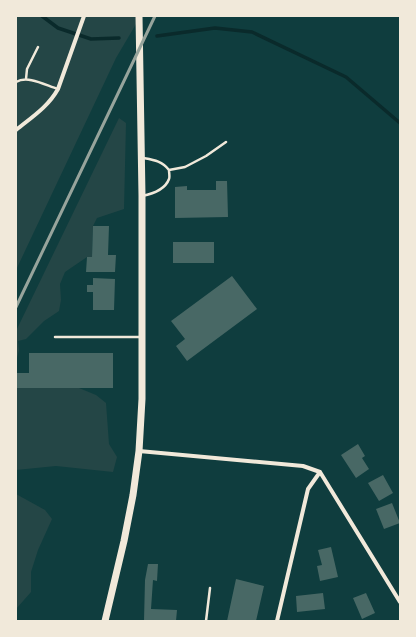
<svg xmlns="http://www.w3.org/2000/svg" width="416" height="637" viewBox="0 0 416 637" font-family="'Roboto Condensed',sans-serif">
<rect width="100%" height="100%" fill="#0f3d3e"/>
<path fill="#244646" d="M 16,16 L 139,16 L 139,19 L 116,58 L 16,270 Z
M 119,118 L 126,123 L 124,209 L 97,218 L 93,226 L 92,257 L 87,257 L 65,272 L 60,284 L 61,300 L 59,311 L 44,321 L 26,339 L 18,341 L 19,350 L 16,362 L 16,331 Z
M 16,388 L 79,388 L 96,395 L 106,403 L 109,444 L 117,457 L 113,472 L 56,466 L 16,470 Z
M 16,494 L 45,510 L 52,519 L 38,550 L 31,572 L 31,592 L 16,609 Z"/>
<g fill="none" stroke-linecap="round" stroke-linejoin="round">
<path stroke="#0a2a2b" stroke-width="3.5" d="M 42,16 L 58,28 L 91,39 L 119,38
M 157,36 L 215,28 L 252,32 L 346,77 L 400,123"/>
</g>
<path fill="#486865" d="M 216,181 L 227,181 L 228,217 L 175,218 L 175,187 L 187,186 L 187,190 L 216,190 Z
M 93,226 L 109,226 L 108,255 L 116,255 L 115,272 L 86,272 L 87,257 L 92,257 Z
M 173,242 L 214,242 L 214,263 L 173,263 Z
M 232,276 L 257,309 L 187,361 L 176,346 L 185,339 L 171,321 Z
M 93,278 L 115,279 L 114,310 L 93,310 L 93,292 L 87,292 L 87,285 L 93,285 Z
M 29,353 L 113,353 L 113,388 L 16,388 L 16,373 L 29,373 Z
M 358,444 L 365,456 L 362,458 L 369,469 L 356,478 L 341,455 Z
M 383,475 L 393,493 L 379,501 L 368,483 Z
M 392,503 L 400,523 L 384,529 L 376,509 Z
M 331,547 L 338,577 L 320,581 L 317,566 L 322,565 L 318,550 Z
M 148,564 L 158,564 L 157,581 L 153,580 L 151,609 L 177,610 L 176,621 L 144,621 L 145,580 Z
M 236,579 L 264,586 L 256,621 L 227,621 Z
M 323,593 L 325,609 L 297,612 L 296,596 Z
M 366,593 L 375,613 L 362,619 L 353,598 Z"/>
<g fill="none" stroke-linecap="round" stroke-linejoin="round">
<path stroke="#f1e9da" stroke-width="2.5" d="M 26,79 L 27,69 L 38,47
M 16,82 C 28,75 45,85 58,89
M 143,158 C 154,160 162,161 169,170
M 142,196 C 152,194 165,190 169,179 C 170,177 169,173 169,170 L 185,167 L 206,156 L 226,142
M 55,337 L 141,337
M 206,621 L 210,588"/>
<path stroke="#f1e9da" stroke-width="4" d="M 16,130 C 32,117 48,107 58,89 L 84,16
M 139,451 L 303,466 L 320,472 L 400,602
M 277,621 L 308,489 L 320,472"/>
<path stroke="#f1e9da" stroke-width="7" d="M 105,621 L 124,541 L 133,495 L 139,451 L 142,399 L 142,196 L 139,16"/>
<path stroke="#97a49c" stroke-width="3" d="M 16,307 L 155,16"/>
</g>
<rect width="416" height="637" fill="none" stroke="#f1e9da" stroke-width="34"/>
</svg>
